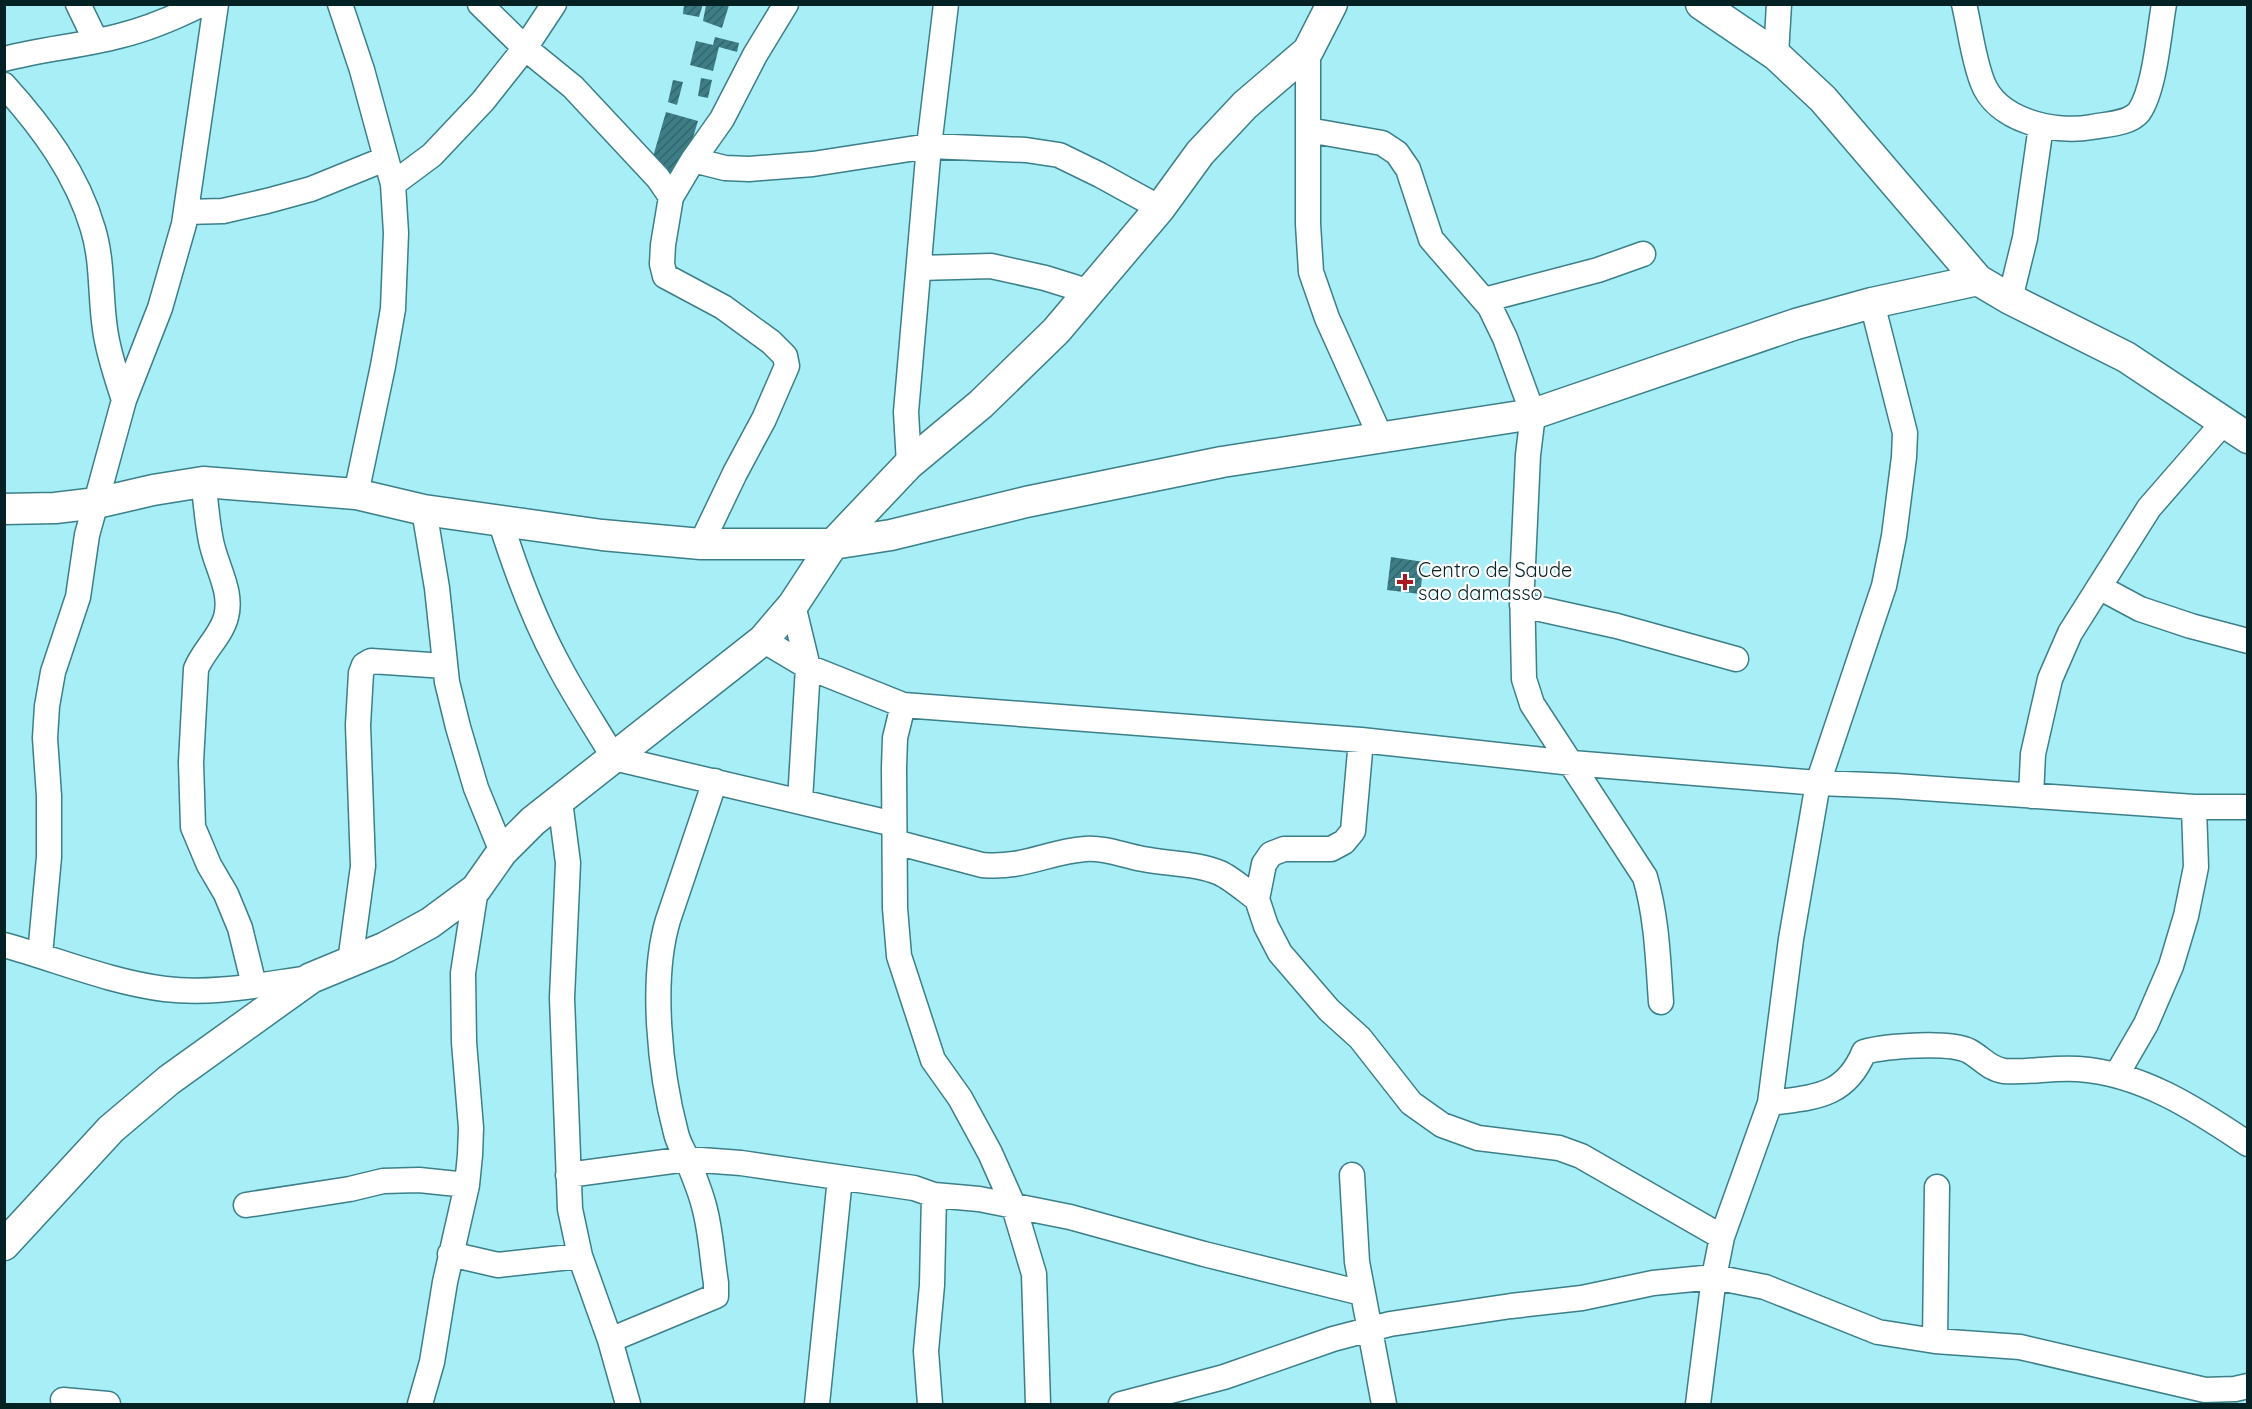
<svg xmlns="http://www.w3.org/2000/svg" width="2252" height="1409" viewBox="0 0 2252 1409" font-family="Quicksand,sans-serif">
<defs>
<pattern id="building-hatch" width="6" height="6" patternUnits="userSpaceOnUse" patternTransform="scale(1.5)"><rect width="6" height="6" fill="#3e7d85"/><path d="M-1 1l2-2M0 6l6-6M5 7l2-2" fill="none" stroke="#32666d"/></pattern>
</defs>
<rect width="100%" height="100%" fill="#a8eef6"/>
<path fill="url(#building-hatch)" d="M 684,4 L 703,4 L 699,17 L 683,14 Z
M 706,5 L 729,5 L 722,28 L 703,21 Z
M 715,37 L 739,43 L 737,52 L 719,47 L 713,71 L 690,65 L 696,41 L 713,45 Z
M 701,78 L 712,80 L 708,98 L 698,96 Z
M 673,80 L 683,82 L 677,105 L 668,102 Z
M 666,112 L 698,121 L 691,144 L 672,176 L 650,167 Z
M 1391,557 L 1424,562 L 1420,594 L 1387,590 Z"/>
<g fill="none" stroke-linecap="round" stroke-linejoin="round">
<defs>
<path id="minor" d="M 78,4 L 96,41
M 340,4 L 362,70 L 393,184 L 396,233 L 393,309 L 383,366 L 356,494
M 480,4 L 525,48 L 573,87 L 658,178 L 671,197
M 1964,4 C 1970,29 1973,57 1982,81 C 1996,121 2055,134 2092,127 C 2107,124 2129,124 2139,112 C 2155,89 2159,32 2164,4
M 1308,51 L 1308,224 L 1311,272 L 1327,318 L 1381,438
M 1776,55 L 1779,4
M 4,59 C 42,49 81,46 119,36 C 148,29 176,17 202,4
M 4,85 C 42,127 77,174 93,229 C 103,262 100,296 105,329 C 108,353 117,378 124,400
M 1308,130 L 1382,143 L 1397,153 L 1408,169 L 1431,239 L 1490,307 L 1505,338 L 1533,414 L 1528,455 L 1522,586 L 1524,679 L 1532,704 L 1645,877 C 1657,918 1658,960 1661,1002
M 693,160 L 725,168 L 749,169 L 813,164 L 929,146 L 1026,150 L 1059,155 L 1100,175 L 1160,208
M 393,184 L 432,155 L 483,101 L 525,48 L 554,4
M 186,212 L 223,211 L 267,201 L 311,189 L 385,159
M 919,268 L 991,266 L 1045,278 L 1090,292
M 2010,299 L 2025,238 L 2041,126
M 1484,300 L 1598,270 L 1643,254
M 909,464 L 906,412 L 929,146 L 946,4
M 203,482 C 206,501 207,522 211,541 C 216,567 233,591 226,617 C 221,636 203,651 196,669 L 191,762 L 193,827 L 209,865 L 226,894 L 240,928 L 254,985
M 424,510 L 437,588 L 447,682 L 458,727 L 476,788 L 502,852
M 500,520 C 515,568 533,617 557,662 C 574,695 595,726 614,758 L 894,824
M 701,544 L 735,473 L 764,419 L 787,366 L 785,356 L 771,342 L 723,307 L 665,276 L 662,264 L 663,245 L 671,197 L 693,160 L 722,119 L 755,55 L 786,4
M 2099,587 L 2140,609 L 2191,626 L 2248,641
M 793,605 L 808,667 L 800,801
M 1522,605 L 1617,626 L 1736,659
M 763,640 L 808,667 L 903,705 L 1361,740 L 1572,763 L 1818,783 L 1895,786 L 2194,807 L 2248,807
M 903,705 L 895,738 L 894,768 L 895,908 L 899,956 L 933,1060 L 960,1098 L 990,1153 L 1014,1207 L 1034,1274 L 1038,1404
M 1361,740 L 1353,831 L 1344,842 L 1331,849 L 1284,849 L 1271,854 L 1264,864 L 1257,899 L 1266,926 L 1280,953 L 1329,1010 L 1360,1038 L 1411,1103 L 1442,1125 L 1478,1138 L 1559,1148 L 1581,1156 L 1722,1237
M 2031,796 L 2033,754 L 2050,679 L 2070,633 L 2149,508 L 2223,423
M 560,801 L 568,863 L 562,998 L 570,1209 L 580,1256 L 610,1340 L 628,1404
M 895,842 L 982,865 C 1023,869 1047,852 1085,849 C 1104,847 1125,856 1143,859 C 1168,864 1197,863 1220,873 C 1231,878 1246,891 1257,899
M 4,945 C 58,960 110,982 165,989 C 213,995 264,984 311,978
M 40,955 L 49,857 L 49,796 L 45,738 L 47,706 L 53,672 L 78,597 L 87,535 L 124,400 L 160,308 L 184,224 L 216,4
M 350,962 L 363,866 L 358,725 L 361,673 L 364,665 L 371,661 L 445,666
M 2117,1074 L 2146,1024 L 2171,966 L 2186,916 L 2196,867 L 2194,807
M 1770,1103 C 1813,1097 1845,1098 1864,1052 C 1886,1046 1949,1041 1969,1051 C 1982,1058 1989,1069 2004,1071 C 2029,1073 2053,1067 2078,1069 C 2141,1073 2196,1109 2248,1144
M 568,1175 L 687,1159 L 741,1163 L 914,1188 L 934,1195 L 979,1199 L 1070,1217 L 1204,1254 L 1362,1293
M 1352,1175 L 1357,1262 L 1384,1404
M 246,1205 L 350,1189 L 383,1181 L 419,1180 L 467,1185
M 450,1254 L 498,1265 L 580,1256
M 610,1340 L 716,1296 L 716,1283 C 712,1258 711,1231 704,1206 C 700,1190 693,1174 687,1159 C 683,1150 678,1142 676,1133 C 660,1073 650,980 668,920 L 715,781
M 1935,1341 L 1937,1187
M 63,1400 L 108,1404
M 420,1404 L 432,1362 L 445,1282 L 467,1185 L 470,1155 L 471,1128 L 464,1042 L 463,973 L 476,889
M 817,1404 L 840,1178
M 930,1404 L 926,1351 L 932,1285 L 934,1195
M 1121,1404 L 1224,1377 L 1333,1339 L 1390,1324 L 1511,1306 L 1582,1298 L 1653,1283 L 1714,1277 L 1765,1287 L 1878,1332 L 1935,1341 L 2020,1347 L 2205,1390 L 2235,1389 L 2248,1386
M 1698,1404 L 1714,1277 L 1722,1237 L 1770,1103 L 1791,939 L 1818,783 L 1884,586 L 1894,536 L 1904,457 L 1905,433 L 1872,303"/>
<path id="tertiary" d="M 1701,4 L 1776,55 L 1823,99 L 1978,280 L 2010,299 L 2126,357 L 2248,438
M 4,509 L 55,508 L 97,503 L 153,490 L 203,482 L 356,494 L 424,510 L 602,535 L 701,544 L 833,544 L 891,535 L 1026,502 L 1222,462 L 1533,414 L 1796,324 L 1872,303 L 1978,280
M 4,1245 L 111,1129 L 169,1080 L 311,978 L 386,947 L 430,923 L 476,889 L 502,852 L 533,821 L 763,640 L 793,605 L 833,544 L 909,464 L 981,404 L 1056,331 L 1160,208 L 1200,153 L 1245,105 L 1308,51 L 1332,4"/>
</defs>
<use href="#minor" stroke="#3b7f88" stroke-width="27"/>
<use href="#tertiary" stroke="#3b7f88" stroke-width="33"/>
<use href="#minor" stroke="#fff" stroke-width="24"/>
<use href="#tertiary" stroke="#fff" stroke-width="30"/>
</g>
<path fill="#ab181f" stroke="#fff" stroke-width="2" d="M1402 573h6v6h6v6h-6v6h-6v-6h-6v-6h6z"/>
<g text-anchor="middle" stroke-width="4.5" stroke-linejoin="round" paint-order="stroke">
<g font-size="20" fill="#042124" stroke="#fff" text-anchor="start">
<text x="1418" y="577">Centro de Saude<tspan x="1418" dy="23">sao damasso</tspan></text>
</g>
</g>
<rect width="2252" height="1409" fill="none" stroke="#042124" stroke-width="12"/>
</svg>
